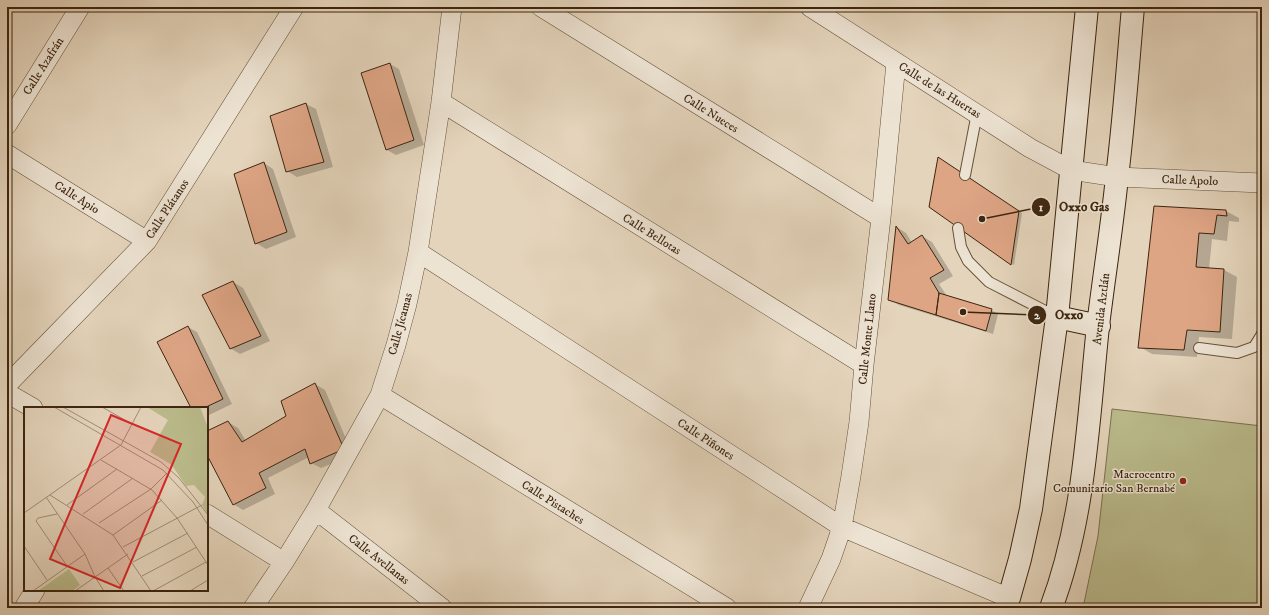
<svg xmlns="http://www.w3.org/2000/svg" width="1269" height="615" viewBox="0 0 1269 615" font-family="'IM FELL DW Pica',serif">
<rect width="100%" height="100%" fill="#e4d4bb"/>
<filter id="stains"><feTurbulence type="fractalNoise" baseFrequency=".005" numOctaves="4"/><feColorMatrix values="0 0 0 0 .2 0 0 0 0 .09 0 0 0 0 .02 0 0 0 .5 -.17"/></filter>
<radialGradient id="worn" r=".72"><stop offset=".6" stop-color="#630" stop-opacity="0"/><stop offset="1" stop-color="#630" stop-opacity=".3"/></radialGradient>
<path fill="#babb8c" stroke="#7b704e" d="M 1112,409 L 1262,426 L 1262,608 L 1083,608 L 1098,536 Z"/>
<path fill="#0003" d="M 390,64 L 399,69 L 424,145 L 396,155 L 387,150 Z
M 306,104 L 316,109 L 333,167 L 297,177 L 287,171 Z
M 938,159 L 1022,213 L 1014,265 L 930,207 Z
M 264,163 L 273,169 L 296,237 L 266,249 L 256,243 Z
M 1155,207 L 1226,211 L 1239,218 L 1239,222 L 1229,221 L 1227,241 L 1212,239 L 1209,269 L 1224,270 L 1237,277 L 1232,339 L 1199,337 L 1197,357 L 1152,354 L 1140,347 Z
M 897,227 L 906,233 L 912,243 L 922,236 L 932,242 L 953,276 L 939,284 L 947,296 L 991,310 L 998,314 L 993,334 L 899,305 L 889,299 Z
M 233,282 L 243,288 L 270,341 L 240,354 L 230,348 Z
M 188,327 L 197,332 L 232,404 L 207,416 L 207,408 L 192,408 Z
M 315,384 L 325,390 L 353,455 L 321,468 L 311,463 L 309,457 L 268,478 L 275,494 L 243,510 L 233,504 L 207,453 L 207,432 L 228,422 L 238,428 L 246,441 L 287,417 Z"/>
<path fill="#dea585" stroke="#3c250f" d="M 390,63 L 414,140 L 386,150 L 361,73 Z
M 306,103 L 324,162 L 286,172 L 270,116 Z
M 938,157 L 1019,211 L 1011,265 L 929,207 Z
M 264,162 L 287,232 L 255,244 L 234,174 Z
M 1154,206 L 1226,210 L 1227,216 L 1217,215 L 1214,234 L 1199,233 L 1196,267 L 1224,269 L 1220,332 L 1187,330 L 1184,350 L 1138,348 Z
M 896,226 L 908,244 L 922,235 L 944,270 L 930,278 L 939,293 L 936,315 L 888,300 Z
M 233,281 L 261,336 L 230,349 L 202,295 Z
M 939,293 L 992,309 L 986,331 L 936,315 Z
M 188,326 L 223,399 L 204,408 L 191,408 L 157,342 Z
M 315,383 L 344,449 L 310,464 L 305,449 L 259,473 L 266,488 L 233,505 L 207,455 L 207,431 L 228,421 L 242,442 L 286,416 L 281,401 Z"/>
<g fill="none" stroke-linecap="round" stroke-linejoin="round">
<defs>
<path id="lane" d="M 965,175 L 977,113
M 958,228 L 961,247 L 968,261 L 989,282 L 1057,317
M 1199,348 L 1237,353 L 1254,347 L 1262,334"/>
<path id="street" d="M 541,7 L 881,218
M 810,7 L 1030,148 L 1071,170 L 1117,177 L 1262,183
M 441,102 L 864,365
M 7,125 L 80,7
M 7,154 L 147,241
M 418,252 L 842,527 L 1009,598
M 7,385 L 147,241 L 294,7
M 7,393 L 33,408
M 380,395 L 727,608
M 316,510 L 442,608
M 207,514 L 284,562
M 24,608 L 35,590
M 253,608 L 284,562 L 316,510 L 380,395 L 396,345 L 407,304 L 418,252 L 441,102 L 452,7
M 808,608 L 831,559 L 842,527 L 851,476 L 859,422 L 864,365 L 881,218 L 896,63"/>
<path id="secondary" d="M 1057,317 L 1099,326
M 1005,608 L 1009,598 L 1020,559 L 1031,509 L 1057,317 L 1087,7
M 1051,608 C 1085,518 1088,421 1098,326 C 1104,276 1112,227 1117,177 C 1124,121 1128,64 1133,7"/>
</defs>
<use href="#lane" stroke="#66513a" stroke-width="12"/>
<use href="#street" stroke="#66513a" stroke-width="20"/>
<use href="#secondary" stroke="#3c250f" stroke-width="24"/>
<use href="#lane" stroke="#ede3d3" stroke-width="10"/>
<use href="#street" stroke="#ede3d3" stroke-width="19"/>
<use href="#secondary" stroke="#ede3d3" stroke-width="22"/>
</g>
<circle fill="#8f2418" stroke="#ede3d3" stroke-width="1.5" cx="1183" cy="481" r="4"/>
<g text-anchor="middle" stroke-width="3" stroke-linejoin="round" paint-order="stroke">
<g font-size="12" fill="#3c250f" stroke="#ede3d3">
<text transform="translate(43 66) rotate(-58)" y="4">Calle Azafrán</text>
<text transform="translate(940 90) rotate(32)" y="4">Calle de las Huertas</text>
<text transform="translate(711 113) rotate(32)" y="4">Calle Nueces</text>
<text transform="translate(1190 180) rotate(2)" y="4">Calle Apolo</text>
<text transform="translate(77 197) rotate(32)" y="4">Calle Apio</text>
<text transform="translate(167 209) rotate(-57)" y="4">Calle Plátanos</text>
<text transform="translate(652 234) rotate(32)" y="4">Calle Bellotas</text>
<text transform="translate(1101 309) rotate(-83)" y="4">Avenida Aztlán</text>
<text transform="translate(400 324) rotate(-75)" y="4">Calle Jícamas</text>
<text transform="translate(867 339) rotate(-84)" y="4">Calle Monte Llano</text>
<text transform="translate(706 439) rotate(33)" y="4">Calle Piñones</text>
<text transform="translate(553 502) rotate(32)" y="4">Calle Pistaches</text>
<text transform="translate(379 559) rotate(38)" y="4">Calle Avellanas</text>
</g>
<g font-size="12" fill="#3c250f" stroke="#ede3d3" text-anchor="end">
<text x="1175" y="478">Macrocentro<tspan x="1175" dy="14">Comunitario San Bernabé</tspan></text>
</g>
</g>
<g transform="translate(24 407)">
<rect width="184" height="184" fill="#e4d4bb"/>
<path d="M 123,0 L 176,0 L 184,21 L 184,108 L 178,98 L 181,90 L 170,78 L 162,79 L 148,58 L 126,45 L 144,13 ZM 45,162 L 56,178 L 48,184 L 14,184 Z" fill="#babb8c"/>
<path fill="none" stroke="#a18e76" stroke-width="1" d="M 30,0 L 139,63 L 169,95 L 184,118M 39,0 L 137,55 L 155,71 L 184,108M 78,0 L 108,17M 77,53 L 128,83 L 153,111 L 184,158M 26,88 L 89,128 L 127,184M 22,90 L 61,147 L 71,170 L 80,184M 43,98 L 93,62M 0,106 L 97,38 L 117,0M 33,107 L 14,111 L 12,114 L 43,159M 59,107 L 109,71M 75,116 L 127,82 L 143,66M 89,128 L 138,93M 0,139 L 23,173M 99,140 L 178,98M 109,155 L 164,126M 84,161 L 100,184M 118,169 L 173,140M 9,184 L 61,147M 51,184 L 104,147M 129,184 L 182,155M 166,184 L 184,173"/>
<path fill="#d62828" fill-opacity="0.15" stroke="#d62828" stroke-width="2" d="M 87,8 L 157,37 L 96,181 L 26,152 Z"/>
<rect width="184" height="184" fill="none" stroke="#3c250f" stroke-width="2"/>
</g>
<path fill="none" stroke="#3c250f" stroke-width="1.5" d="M982 219L1041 207M963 312L1037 315"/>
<g fill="#3c250f" stroke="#ede3d3" stroke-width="1.5">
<circle cx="982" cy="219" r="4"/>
<circle cx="963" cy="312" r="4"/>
<circle cx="1041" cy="207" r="10"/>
<circle cx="1037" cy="315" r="10"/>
</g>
<g font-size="12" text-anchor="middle" font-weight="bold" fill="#fff">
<text x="1041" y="211">1</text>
<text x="1037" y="319">2</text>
</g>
<g font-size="13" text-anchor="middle" font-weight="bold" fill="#3c250f" stroke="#ede3d3" stroke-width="3" stroke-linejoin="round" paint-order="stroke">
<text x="1084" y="211">Oxxo Gas</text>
<text x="1069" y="319">Oxxo</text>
</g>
<rect width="1269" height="615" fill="none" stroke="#e4d4bb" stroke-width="24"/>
<rect x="8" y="8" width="1253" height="599" fill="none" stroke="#3c250f" stroke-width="2"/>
<rect x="12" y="12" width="1245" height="591" fill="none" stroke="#3c250f"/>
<rect width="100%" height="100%" filter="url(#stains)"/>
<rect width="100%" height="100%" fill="url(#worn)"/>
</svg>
